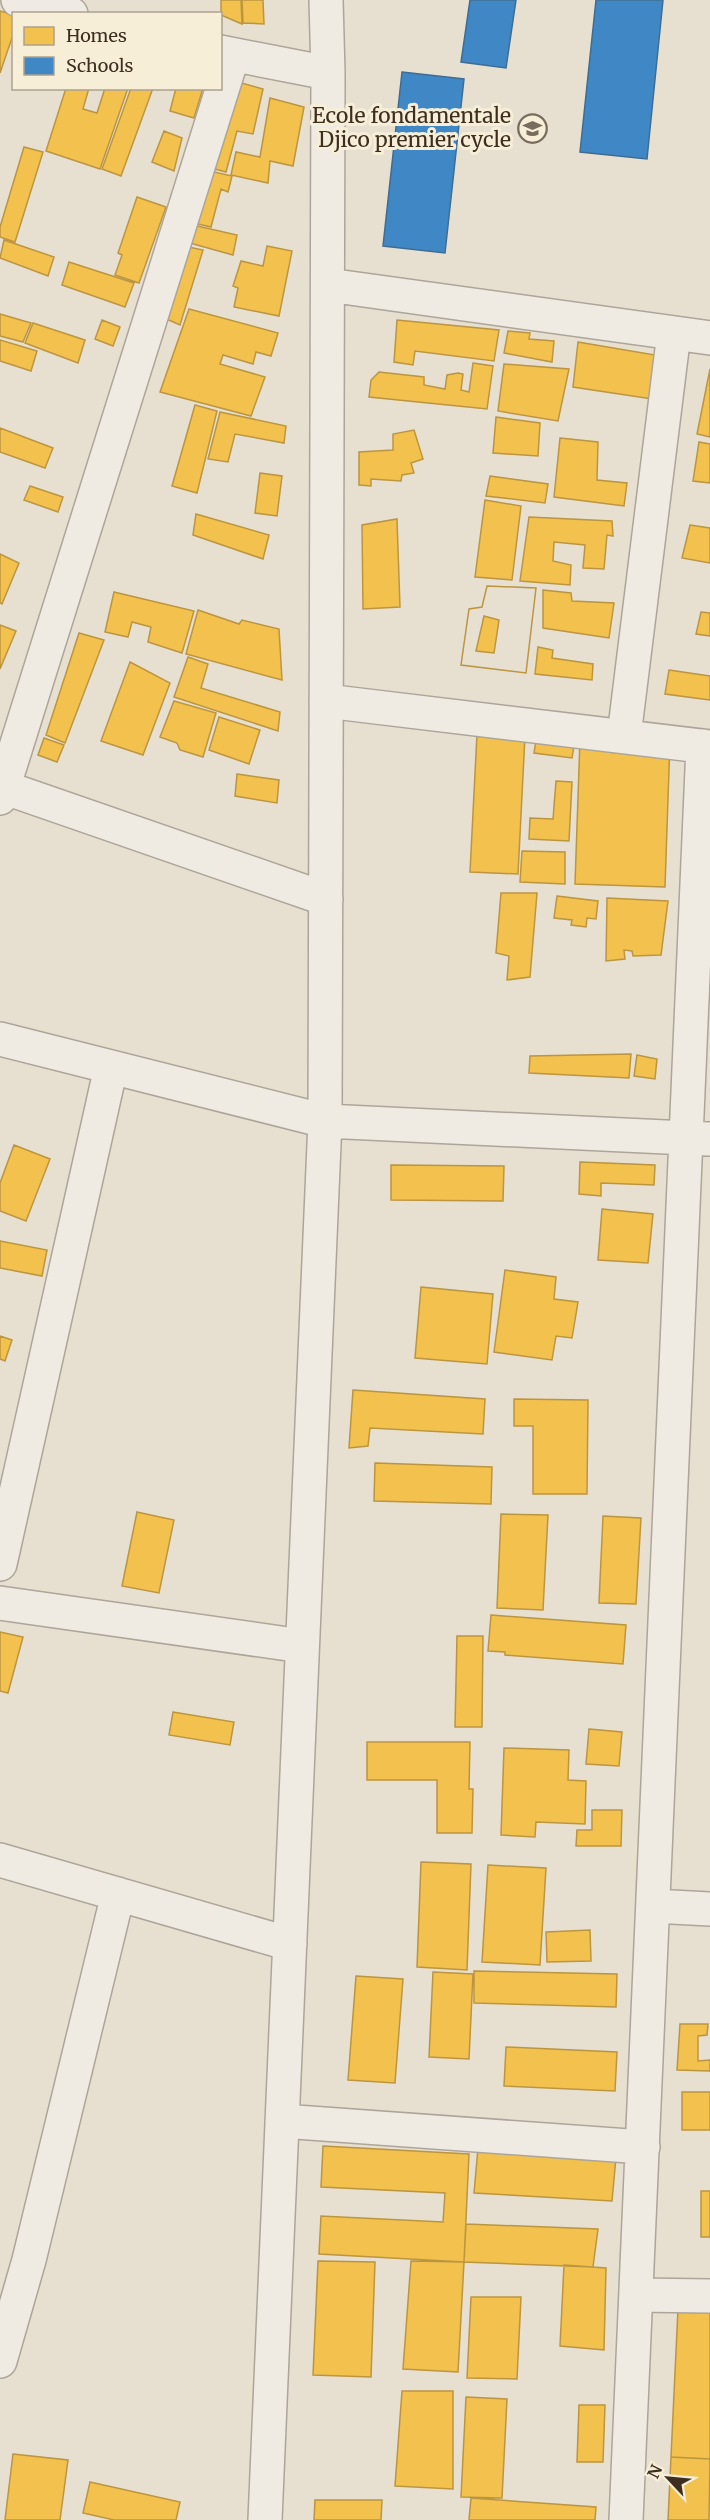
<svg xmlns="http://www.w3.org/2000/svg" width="710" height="2520" viewBox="0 0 710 2520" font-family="Merriweather,serif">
<rect width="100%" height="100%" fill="#e7e0d1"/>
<path fill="#f2c14e" stroke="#bc9540" stroke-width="1.5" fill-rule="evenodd" d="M 221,0 L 241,0 L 242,24 L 221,15 Z
M 242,0 L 263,0 L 264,24 L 243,23 Z
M 0,11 L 14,15 L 14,32 L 0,73 Z
M 227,79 L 263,89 L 253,134 L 237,131 L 226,172 L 200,165 Z
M 66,88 L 89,88 L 83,109 L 97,113 L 105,88 L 128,88 L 100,169 L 46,151 Z
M 131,88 L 153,88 L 121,176 L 102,169 Z
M 176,88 L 203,88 L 194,118 L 170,111 Z
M 270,98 L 304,107 L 293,166 L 270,161 L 268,183 L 231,175 L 236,152 L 260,157 Z
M 164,131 L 182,138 L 174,171 L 152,162 Z
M 24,147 L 43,152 L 15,242 L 0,237 L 0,227 Z
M 201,169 L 232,176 L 228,192 L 221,189 L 211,227 L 185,221 Z
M 137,197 L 166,207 L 139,283 L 115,275 L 122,255 L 118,253 Z
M 184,223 L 237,235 L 233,255 L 179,240 Z
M 4,240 L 54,257 L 48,276 L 0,258 Z
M 179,245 L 203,250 L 180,325 L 155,314 Z
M 267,246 L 292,251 L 279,316 L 234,307 L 238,288 L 233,286 L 241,261 L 263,266 Z
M 69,262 L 134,283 L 125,307 L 62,285 Z
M 189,309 L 278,333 L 271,356 L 256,352 L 253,364 L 223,355 L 220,364 L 265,377 L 251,416 L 160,392 Z
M 0,314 L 31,323 L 23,342 L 0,336 Z
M 102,320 L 120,327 L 113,346 L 95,339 Z
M 397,320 L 499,330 L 494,361 L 415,351 L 413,365 L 394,362 Z
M 33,323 L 85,340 L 78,363 L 25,343 Z
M 508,331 L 530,333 L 529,339 L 554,341 L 552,362 L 504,353 Z
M 0,340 L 37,351 L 31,371 L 0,361 Z
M 578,342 L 661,356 L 652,399 L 573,387 Z
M 473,363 L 493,366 L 487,409 L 369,397 L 371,380 L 379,372 L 424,377 L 424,385 L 445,389 L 447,375 L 458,373 L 463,374 L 461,390 L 469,392 Z
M 504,364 L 569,369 L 558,421 L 498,411 Z
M 710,369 L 710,437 L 697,434 Z
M 195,405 L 217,411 L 197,493 L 172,486 Z
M 220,412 L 286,426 L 284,443 L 235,434 L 228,462 L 208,459 Z
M 496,417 L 540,423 L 538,456 L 493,453 Z
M 0,428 L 53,448 L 45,468 L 0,452 Z
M 414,430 L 423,459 L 411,463 L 414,473 L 402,475 L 401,481 L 371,479 L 371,486 L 359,485 L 359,452 L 393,450 L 393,434 Z
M 560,438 L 598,442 L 597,480 L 627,483 L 624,506 L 554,497 Z
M 699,442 L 710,444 L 710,483 L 693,481 Z
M 260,473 L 282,476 L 277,516 L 255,513 Z
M 490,476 L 548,484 L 545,503 L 486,496 Z
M 30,486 L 63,497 L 58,512 L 24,500 Z
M 485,500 L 521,506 L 512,580 L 475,577 Z
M 196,514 L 269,535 L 263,559 L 193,535 Z
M 529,517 L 612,521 L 613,536 L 607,535 L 604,569 L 583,568 L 585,545 L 554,542 L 553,561 L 571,565 L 570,585 L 520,581 Z
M 397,519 L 400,607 L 363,609 L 362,525 Z
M 690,525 L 710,528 L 710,563 L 682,558 Z
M 0,554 L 19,563 L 2,604 L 0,603 Z
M 487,586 L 536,588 L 526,673 L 461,665 L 469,609 L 482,607 ZM 484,616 L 499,620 L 494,653 L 476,651 Z
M 487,586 L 536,588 L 526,673 L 461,665 L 469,609 L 482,607 Z
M 543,590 L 571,593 L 572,601 L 614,603 L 609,638 L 543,628 Z
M 114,592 L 194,611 L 182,653 L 148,642 L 151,627 L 132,622 L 128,637 L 105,632 Z
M 198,610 L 239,624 L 242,620 L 279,629 L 282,680 L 186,654 Z
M 701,612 L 710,613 L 710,636 L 696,634 Z
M 0,625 L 16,631 L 0,669 Z
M 79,633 L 104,640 L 65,743 L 46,735 Z
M 538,647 L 553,650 L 552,658 L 593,664 L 592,680 L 535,674 Z
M 188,657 L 208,664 L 201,688 L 280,712 L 278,731 L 174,697 Z
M 130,662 L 170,683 L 143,755 L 101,741 Z
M 669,670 L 710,676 L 710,700 L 665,694 Z
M 174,701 L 216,713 L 203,757 L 180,750 L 177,743 L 160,737 Z
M 219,717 L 260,730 L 249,764 L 209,750 Z
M 538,728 L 576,734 L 572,758 L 534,753 Z
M 477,734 L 525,736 L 518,874 L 470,872 Z
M 44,738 L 64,745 L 57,762 L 38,755 Z
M 580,739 L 670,741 L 665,887 L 575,884 Z
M 237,774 L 279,780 L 277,803 L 235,796 Z
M 556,781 L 572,782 L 569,841 L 529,839 L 530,818 L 553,819 Z
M 522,851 L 565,852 L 565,884 L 520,882 Z
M 501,893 L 537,893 L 530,977 L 507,980 L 509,956 L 496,953 Z
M 557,896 L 598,901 L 596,919 L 587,918 L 586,927 L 571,925 L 572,920 L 554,918 Z
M 607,898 L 668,901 L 661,955 L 633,956 L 632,951 L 624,950 L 625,959 L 606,961 Z
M 631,1054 L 629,1078 L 529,1073 L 530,1056 Z
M 637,1055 L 657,1059 L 655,1079 L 634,1076 Z
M 14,1145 L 50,1159 L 26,1221 L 0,1211 L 0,1183 Z
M 580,1162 L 655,1165 L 654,1185 L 601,1183 L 601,1196 L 579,1194 Z
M 391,1165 L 504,1166 L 503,1201 L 391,1200 Z
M 602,1209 L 653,1214 L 648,1263 L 598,1260 Z
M 0,1241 L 47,1250 L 42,1276 L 0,1268 Z
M 505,1270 L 556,1277 L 554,1299 L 578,1302 L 572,1338 L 556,1336 L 552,1360 L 494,1352 Z
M 421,1287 L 493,1294 L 487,1364 L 415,1358 Z
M 0,1336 L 12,1340 L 5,1361 L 0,1359 Z
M 353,1390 L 485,1399 L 483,1434 L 370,1428 L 368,1446 L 349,1448 Z
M 514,1399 L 588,1400 L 587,1494 L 533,1494 L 533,1426 L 514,1426 Z
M 375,1463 L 492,1467 L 491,1504 L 374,1501 Z
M 137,1512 L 174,1520 L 159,1593 L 122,1586 Z
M 501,1514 L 548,1515 L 543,1610 L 497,1608 Z
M 603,1516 L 641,1518 L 636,1604 L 599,1603 Z
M 491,1615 L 626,1625 L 623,1664 L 505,1655 L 505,1652 L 488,1651 Z
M 0,1632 L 23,1637 L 8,1693 L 0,1691 Z
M 457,1636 L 483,1636 L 482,1727 L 455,1727 Z
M 173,1712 L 234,1722 L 230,1745 L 169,1735 Z
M 589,1729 L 622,1732 L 619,1766 L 586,1764 Z
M 367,1742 L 470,1742 L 469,1789 L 473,1789 L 472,1833 L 437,1833 L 437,1780 L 367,1780 Z
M 504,1748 L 569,1750 L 568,1780 L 586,1781 L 585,1824 L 536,1822 L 535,1837 L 501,1835 Z
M 592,1810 L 622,1810 L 621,1846 L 576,1846 L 577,1830 L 592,1830 Z
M 421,1862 L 471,1864 L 467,1970 L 417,1967 Z
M 488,1865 L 546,1868 L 540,1965 L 482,1962 Z
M 590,1930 L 591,1961 L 547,1962 L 546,1932 Z
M 474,1971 L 617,1974 L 616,2007 L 474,2003 Z
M 433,1972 L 473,1974 L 469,2059 L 429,2057 Z
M 356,1976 L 403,1979 L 395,2083 L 348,2080 Z
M 680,2024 L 708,2024 L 707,2035 L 698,2036 L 698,2061 L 710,2060 L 710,2071 L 677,2070 Z
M 506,2047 L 617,2052 L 615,2091 L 504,2086 Z
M 682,2092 L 710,2092 L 710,2130 L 682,2130 Z
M 323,2146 L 469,2154 L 464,2262 L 319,2254 L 321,2216 L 443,2222 L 445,2193 L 321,2187 Z
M 478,2148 L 616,2157 L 612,2201 L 474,2193 Z
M 701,2191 L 710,2191 L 710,2237 L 701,2237 Z
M 466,2224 L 598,2229 L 593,2267 L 464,2262 Z
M 318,2261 L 375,2262 L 371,2377 L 313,2375 Z
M 411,2261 L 464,2262 L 458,2372 L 403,2369 Z
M 564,2265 L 606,2268 L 604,2350 L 560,2346 Z
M 471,2297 L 521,2297 L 517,2379 L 467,2378 Z
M 678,2309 L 710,2310 L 710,2459 L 671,2457 Z
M 402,2391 L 453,2391 L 453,2489 L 395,2486 Z
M 466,2397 L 507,2399 L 502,2498 L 461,2497 Z
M 579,2405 L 605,2405 L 603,2462 L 577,2462 Z
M 13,2454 L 68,2460 L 60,2520 L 5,2520 Z
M 671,2457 L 710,2459 L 709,2520 L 668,2520 Z
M 90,2482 L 180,2502 L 176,2520 L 114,2520 L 83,2513 Z
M 471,2498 L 596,2507 L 595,2520 L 469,2520 Z
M 315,2500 L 382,2500 L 381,2520 L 314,2520 Z"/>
<path fill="#3f88c5" stroke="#3e6d94" stroke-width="1.5" d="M 470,0 L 516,0 L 506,68 L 461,62 Z
M 596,0 L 663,0 L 647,159 L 580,152 Z
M 402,72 L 464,79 L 445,253 L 383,246 Z"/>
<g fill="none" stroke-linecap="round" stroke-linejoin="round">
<defs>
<path id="minor" d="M 18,0 L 71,14
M 220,52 L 328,73
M 328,285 L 710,338
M 326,701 L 710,747
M 624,736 L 674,333
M 3,787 L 326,899
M 0,798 L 233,55
M 0,1039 L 325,1121 L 708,1139
M 0,1564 L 111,1067
M 0,1603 L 302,1646
M 0,1860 L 290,1944
M 653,1906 L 710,1909
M 282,2121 L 643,2147
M 636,2295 L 710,2296
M 0,2361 L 29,2260 L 118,1894
M 265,2520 L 325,1121 L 328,73 L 326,0
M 626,2520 L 703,746"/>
</defs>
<use href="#minor" stroke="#ada599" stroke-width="36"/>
<use href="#minor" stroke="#efebe3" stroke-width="33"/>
</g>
<defs>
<symbol id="school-ring" viewBox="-11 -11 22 22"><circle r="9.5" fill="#f7eed8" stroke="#786c5e" stroke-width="1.5"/><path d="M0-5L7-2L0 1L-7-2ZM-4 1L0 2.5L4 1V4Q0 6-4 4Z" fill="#786c5e"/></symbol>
</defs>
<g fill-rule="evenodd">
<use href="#school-ring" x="516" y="112" width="33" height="33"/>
</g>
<g text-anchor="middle" stroke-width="6" stroke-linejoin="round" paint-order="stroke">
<g font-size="21" fill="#3d2e20" stroke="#f7eed8" text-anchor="end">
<text x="511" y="123">Ecole fondamentale<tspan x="511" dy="24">Djico premier cycle</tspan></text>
</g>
</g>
<rect x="12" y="12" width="210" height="78" fill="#f7eed8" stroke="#ada18e" stroke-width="1.5"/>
<rect x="24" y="27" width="30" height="18" fill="#f2c14e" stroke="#ada18e" stroke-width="1.5"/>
<text x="66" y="42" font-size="18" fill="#3d2e20">Homes</text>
<rect x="24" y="57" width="30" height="18" fill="#3f88c5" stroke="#ada18e" stroke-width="1.5"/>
<text x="66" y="72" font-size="18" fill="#3d2e20">Schools</text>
<g transform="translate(668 2478) rotate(296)" stroke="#f7eed8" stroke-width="4.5" paint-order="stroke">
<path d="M0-4.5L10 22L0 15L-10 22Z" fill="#3d2e20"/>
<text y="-9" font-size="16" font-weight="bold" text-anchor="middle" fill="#3d2e20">N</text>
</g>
</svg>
